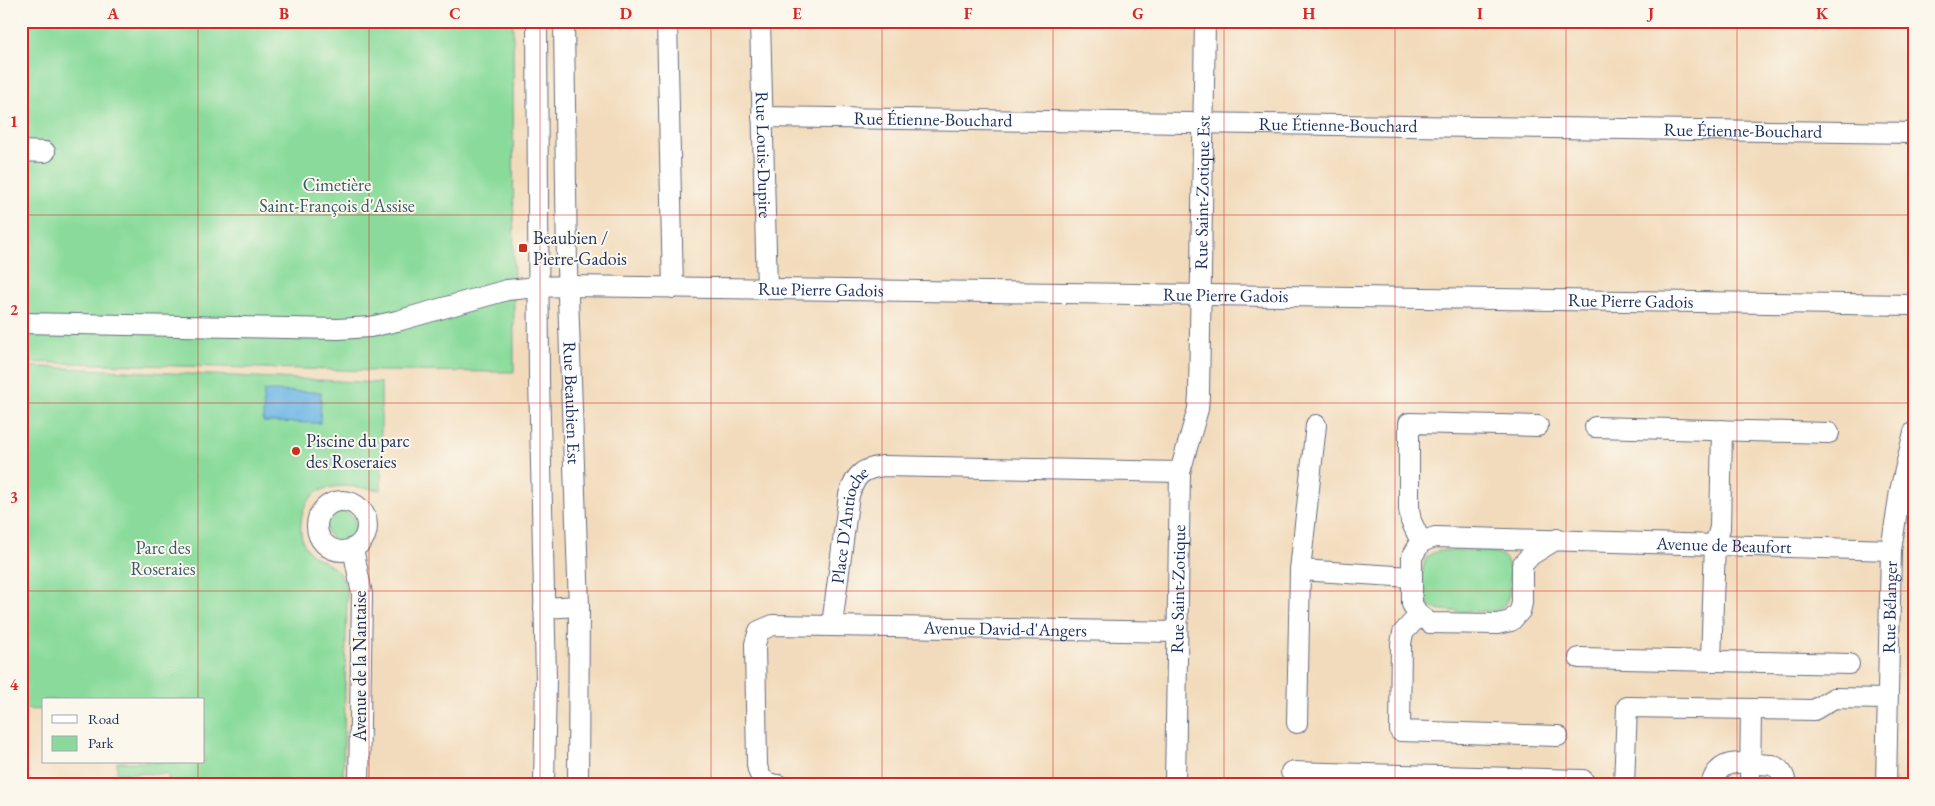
<svg xmlns="http://www.w3.org/2000/svg" width="1935" height="806" viewBox="0 0 1935 806" font-family="'EB Garamond',serif">
<rect width="100%" height="100%" fill="#fbf7ec"/>
<filter id="ink" filterUnits="userSpaceOnUse"><feTurbulence type="fractalNoise" baseFrequency=".02" numOctaves="2"/><feDisplacementMap in="SourceGraphic" scale="10" xChannelSelector="R" yChannelSelector="G"/><feConvolveMatrix kernelMatrix="1 2 1 2 8 2 1 2 1" color-interpolation-filters="sRGB"/></filter>
<filter id="wash" filterUnits="userSpaceOnUse"><feTurbulence type="fractalNoise" baseFrequency=".0096" numOctaves="4" result="noise"/><feDisplacementMap in="SourceGraphic" scale="20" xChannelSelector="R" yChannelSelector="G"/><feGaussianBlur stdDeviation="1.12" result="paint"/><feColorMatrix in="noise" values="0 0 0 0 0 0 0 0 0 0 0 0 0 0 0 0 0 1.4 0 .05"/><feComposite in="paint" operator="in"/></filter>
<g filter="url(#wash)">
<rect width="100%" height="100%" fill="#f2dbbc"/>
<path fill="#8adb9b" stroke="#52857c" d="M 21,21 L 513,21 L 514,372 L 380,371 L 21,362 Z
M 21,366 L 381,383 L 381,490 C 352,487 312,476 302,515 C 300,525 300,537 305,546 C 312,559 329,561 338,572 C 342,577 345,584 347,590 L 343,785 L 168,785 L 168,774 L 117,773 L 117,762 L 204,762 L 204,700 L 44,700 L 44,710 L 21,709 Z
M326 526a15 15 0 1 1 30 0a15 15 0 1 1-30 0Z
M 1438,551 C 1452,551 1492,548 1503,556 C 1512,563 1512,593 1506,602 C 1503,608 1496,611 1490,611 C 1478,612 1443,612 1433,608 C 1420,602 1420,570 1426,559 C 1429,554 1433,553 1438,551 Z"/>
<path fill="#6cb6e5" stroke="#4472a2" d="M 264,391 L 321,392 L 320,423 L 263,422 Z"/>
</g>
<g filter="url(#ink)">
<g fill="none" stroke-linecap="round" stroke-linejoin="round">
<defs>
<g id="minor">
<path d="M 537,21 L 539,378 L 546,678 L 544,785"/>
<path id="s1" d="M 564,21 L 567,268 L 579,606 L 578,785"/>
<path d="M 667,21 L 673,288"/>
<path id="s2" d="M 760,21 L 767,289"/>
<path id="s3" d="M 762,117 L 1914,133"/>
<path d="M 21,151 L 45,152"/>
<path id="s4" d="M 21,323 L 338,329 L 370,327 L 397,321 L 507,290 L 538,287 L 568,286 L 1914,305"/>
<path d="M 1595,427 L 1829,433"/>
<circle cx="342" cy="526" r="25"/>
<path id="s5" d="M 1557,539 L 1531,555 L 1522,565 L 1522,603 L 1520,611 L 1511,621 L 1497,624 L 1430,623 L 1419,615 L 1412,604 L 1412,557 L 1421,542 L 1435,537 L 1891,550"/>
<path d="M 1421,542 L 1411,521 L 1409,509 L 1409,423 L 1538,426"/>
<path d="M 353,548 L 362,594 L 359,785"/>
<path d="M 1300,570 L 1411,577"/>
<path d="M 544,608 L 579,606"/>
<path d="M 1419,615 L 1403,633 L 1401,644 L 1400,731 L 1558,736"/>
<path id="s6" d="M 832,625 L 849,495 C 856,474 862,469 883,466 L 1180,472"/>
<path d="M 1579,658 L 1849,664"/>
<path d="M 1711,661 L 1715,544 L 1720,528 L 1722,430"/>
<path d="M 1297,723 L 1300,570 L 1316,425"/>
<path d="M 1291,772 L 1583,780"/>
<path id="s7" d="M 778,785 C 765,784 759,778 757,765 L 755,644 L 759,631 L 773,625 L 1177,632"/>
<path id="s8" d="M 1175,785 L 1180,472 L 1198,409 L 1199,395 L 1205,21"/>
<path d="M 1624,785 L 1627,707 L 1814,710 L 1834,698 L 1887,699"/>
<path d="M 1711,785 C 1719,754 1748,764 1772,765 C 1781,769 1785,776 1786,785"/>
<path d="M 1750,785 L 1751,709"/>
<path id="s9" d="M 1886,785 L 1891,550 L 1900,491 L 1914,432"/>
</g>
</defs>
<use href="#minor" stroke="#666b7f" stroke-width="22"/>
<use href="#minor" stroke="#fff" stroke-width="20"/>
</g>
</g>
<path fill="none" stroke="#d62828" stroke-width="1" stroke-opacity="0.55" d="M 198,21 L 198,700M 369,21 L 369,785M 540,21 L 540,785M 711,21 L 711,785M 882,21 L 882,785M 1053,21 L 1053,785M 1224,21 L 1224,785M 1395,21 L 1395,785M 1566,21 L 1566,785M 1737,21 L 1737,785M 21,215 L 1914,215M 21,403 L 1914,403M 21,591 L 1914,591M 198,762 L 198,785"/>
<g fill="#c8321e" stroke="#fbf7ec" stroke-width="2">
<rect x="518" y="243" width="10" height="10" rx="2.5"/>
<circle cx="296" cy="451" r="5"/>
</g>
<g text-anchor="middle" stroke-width="4" stroke-linejoin="round" paint-order="stroke">
<g font-size="18" fill="#1b2f5e" stroke="#fbf7ec">
<text dy="6" stroke="none"><textPath href="#s3" startOffset="171">Rue Étienne-Bouchard</textPath></text>
<text dy="6" stroke="none"><textPath href="#s3" startOffset="576">Rue Étienne-Bouchard</textPath></text>
<text dy="6" stroke="none"><textPath href="#s3" startOffset="981">Rue Étienne-Bouchard</textPath></text>
<text dy="6" stroke="none"><textPath href="#s2" startOffset="134">Rue Louis-Dupire</textPath></text>
<text dy="6" stroke="none"><textPath href="#s8" startOffset="595">Rue Saint-Zotique Est</textPath></text>
<text dy="6" stroke="none"><textPath href="#s4" startOffset="805">Rue Pierre Gadois</textPath></text>
<text dy="6" stroke="none"><textPath href="#s4" startOffset="1210">Rue Pierre Gadois</textPath></text>
<text dy="6" stroke="none"><textPath href="#s4" startOffset="1615">Rue Pierre Gadois</textPath></text>
<text dy="6" stroke="none"><textPath href="#s1" startOffset="382">Rue Beaubien Est</textPath></text>
<text dy="6" stroke="none"><textPath href="#s6" startOffset="102">Place D'Antioche</textPath></text>
<text dy="6" stroke="none"><textPath href="#s5" startOffset="580">Avenue de Beaufort</textPath></text>
<text dy="6" stroke="none"><textPath href="#s8" startOffset="196">Rue Saint-Zotique</textPath></text>
<text dy="6" stroke="none"><textPath href="#s9" startOffset="178">Rue Bélanger</textPath></text>
<text dy="6" stroke="none"><textPath href="#s7" startOffset="414">Avenue David-d'Angers</textPath></text>
<text transform="translate(360 666) rotate(-90)" y="6">Avenue de la Nantaise</text>
</g>
<g font-size="18" fill="#375a6d" stroke="#fbf7ec">
<text x="337" y="191">Cimetière<tspan x="337" dy="21">Saint-François d'Assise</tspan></text>
<text x="163" y="554">Parc des<tspan x="163" dy="21">Roseraies</tspan></text>
</g>
<g font-size="18" fill="#1b2f5e" stroke="#fbf7ec" text-anchor="start">
<text x="533" y="244">Beaubien /<tspan x="533" dy="21">Pierre-Gadois</tspan></text>
<text x="306" y="447">Piscine du parc<tspan x="306" dy="21">des Roseraies</tspan></text>
</g>
</g>
<rect width="1935" height="806" fill="none" stroke="#fbf7ec" stroke-width="55"/>
<rect x="42" y="698" width="162" height="65" fill="#fbf7ec" stroke="#a1a7b3"/>
<rect x="52" y="715" width="25" height="8" fill="#ffffff" stroke="#a1a7b3"/>
<text x="88" y="724" font-size="15" fill="#1b2f5e">Road</text>
<rect x="52" y="736" width="25" height="15" fill="#8adb9b" stroke="#a1a7b3"/>
<text x="88" y="748" font-size="15" fill="#1b2f5e">Park</text>
<rect x="28" y="28" width="1880" height="750" fill="none" stroke="#d62828" stroke-width="2"/>
<g font-size="16" text-anchor="middle" font-weight="bold" fill="#d62828">
<text x="113" y="19">A</text>
<text x="284" y="19">B</text>
<text x="455" y="19">C</text>
<text x="626" y="19">D</text>
<text x="797" y="19">E</text>
<text x="968" y="19">F</text>
<text x="1138" y="19">G</text>
<text x="1309" y="19">H</text>
<text x="1480" y="19">I</text>
<text x="1651" y="19">J</text>
<text x="1822" y="19">K</text>
<text x="14" y="127">1</text>
<text x="14" y="315">2</text>
<text x="14" y="503">3</text>
<text x="14" y="690">4</text>
</g>
</svg>
